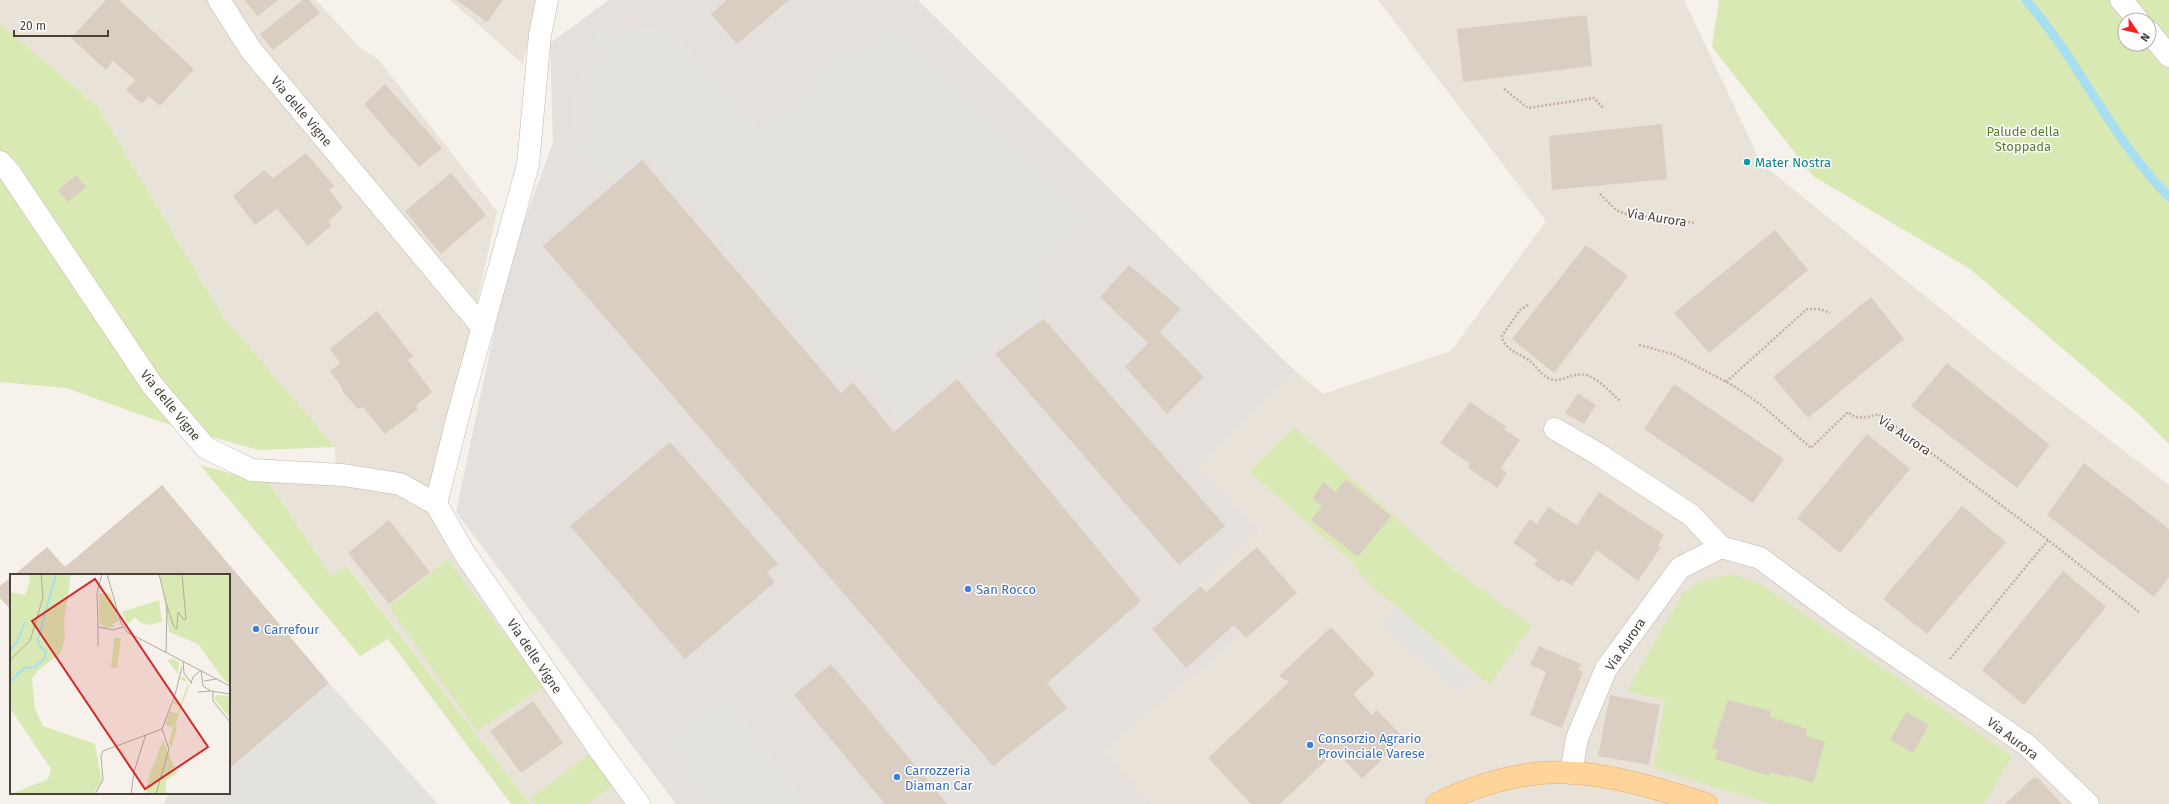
<svg xmlns="http://www.w3.org/2000/svg" width="2169" height="804" viewBox="0 0 2169 804" font-family="'Fira Sans',sans-serif">
<rect width="100%" height="100%" fill="#f6f1eb"/>
<path fill="#e9e2d9" d="M 0,0 L 316,0 L 360,48 L 378,59 L 497,211 L 438,480 L 435,519 L 649,804 L 530,804 L 348,566 L 331,576 L 266,478 L 336,479 L 335,447 L 222,315 L 97,106 L 0,23 Z
M 450,0 L 536,0 L 523,64 Z
M 1378,0 L 1684,0 L 1761,163 L 1993,351 L 2169,485 L 2169,804 L 1152,804 L 1104,750 L 1247,631 L 1201,586 L 1260,531 L 1200,465 L 1295,371 L 1323,394 L 1451,351 L 1546,221 Z"/>
<path fill="#e5e0dc" d="M 609,0 L 918,0 L 1295,371 L 1200,465 L 1260,531 L 1201,586 L 1247,631 L 1105,750 L 1152,804 L 676,804 L 456,512 L 508,265 L 553,143 L 550,43 Z"/>
<path fill="#d9e9b4" fill-rule="evenodd" d="M 1719,0 L 2169,0 L 2169,444 L 2140,415 L 1970,269 L 1813,176 L 1712,47 ZM 2125,20 L 2149,20 L 2149,44 L 2125,44 Z
M 0,23 L 97,106 L 222,315 L 335,447 L 258,450 L 161,422 L 66,388 L 0,382 Z
M 1294,427 L 1457,572 L 1532,625 L 1490,685 L 1367,582 L 1351,561 L 1249,472 Z
M 200,465 L 237,475 L 266,478 L 331,576 L 347,566 L 530,804 L 511,804 L 388,639 L 360,656 Z
M 447,559 L 544,686 L 477,731 L 389,607 Z
M 1733,574 L 1760,584 L 2012,756 L 1984,804 L 1771,804 L 1653,768 L 1665,700 L 1627,691 L 1682,594 L 1703,580 Z
M 590,753 L 613,785 L 588,804 L 535,804 L 530,799 Z"/>
<path fill="#e4e2df" d="M 887,18 L 1096,220 L 1035,275 L 1056,300 L 899,420 L 857,368 L 841,377 L 648,157 L 613,180 L 575,143 L 573,101 L 598,30 L 668,26 L 759,127 Z
M 1396,608 L 1472,679 L 1457,695 L 1381,623 Z
M 329,683 L 438,804 L 164,804 L 169,793 L 229,793 L 229,769 Z
M 724,692 L 806,804 L 704,804 L 658,744 Z"/>
<g fill="none" stroke-linecap="round" stroke-linejoin="round">
<path stroke="#a8def2" stroke-width="9" d="M 2026,0 C 2079,61 2113,141 2169,197"/>
</g>
<path fill="#dacec3" d="M 106,0 L 119,0 L 194,69 L 160,106 L 149,96 L 142,104 L 126,90 L 135,80 L 113,61 L 106,70 L 71,38 Z
M 244,0 L 278,0 L 258,16 Z
M 303,0 L 309,0 L 320,13 L 273,50 L 260,34 Z
M 456,0 L 503,0 L 487,22 Z
M 727,0 L 789,0 L 737,44 L 711,14 Z
M 1587,15 L 1592,66 L 1463,82 L 1457,29 Z
M 385,84 L 442,148 L 419,167 L 364,104 Z
M 1662,124 L 1667,179 L 1552,190 L 1549,136 Z
M 306,153 L 334,186 L 329,190 L 343,208 L 328,221 L 331,226 L 308,246 L 277,209 L 255,225 L 233,196 L 264,170 L 273,178 Z
M 642,160 L 841,393 L 853,382 L 894,432 L 957,379 L 1141,601 L 1047,683 L 1067,708 L 993,766 L 543,246 Z
M 451,173 L 486,215 L 441,254 L 405,211 Z
M 76,175 L 86,187 L 68,202 L 58,190 Z
M 1775,230 L 1808,270 L 1709,353 L 1674,313 Z
M 1586,245 L 1628,276 L 1554,373 L 1512,339 Z
M 1129,265 L 1181,309 L 1160,332 L 1204,377 L 1167,414 L 1125,367 L 1148,343 L 1100,297 Z
M 1871,297 L 1904,339 L 1808,418 L 1773,377 Z
M 377,311 L 413,356 L 408,360 L 432,392 L 416,406 L 418,409 L 385,434 L 363,407 L 358,409 L 342,391 L 343,389 L 330,371 L 340,363 L 330,349 Z
M 1044,319 L 1225,526 L 1179,565 L 995,354 Z
M 1947,363 L 2050,445 L 2017,488 L 1911,406 Z
M 1674,384 L 1784,459 L 1753,503 L 1644,429 Z
M 1578,393 L 1596,405 L 1584,424 L 1565,413 Z
M 1470,402 L 1507,427 L 1504,429 L 1520,440 L 1501,468 L 1507,473 L 1497,488 L 1468,468 L 1470,464 L 1440,443 Z
M 1867,434 L 1910,469 L 1840,553 L 1797,518 Z
M 670,442 L 778,564 L 767,572 L 775,582 L 685,659 L 570,526 Z
M 2084,463 L 2169,529 L 2169,577 L 2154,597 L 2047,515 Z
M 1346,479 L 1391,516 L 1358,557 L 1311,520 L 1322,506 L 1312,498 L 1324,482 L 1335,492 Z
M 162,485 L 329,683 L 229,769 L 229,575 L 14,575 L 47,547 L 65,567 Z
M 1599,492 L 1664,535 L 1658,545 L 1661,547 L 1638,581 L 1597,550 L 1572,586 L 1562,579 L 1559,582 L 1534,565 L 1538,560 L 1513,543 L 1530,519 L 1537,524 L 1548,507 L 1577,525 Z
M 1962,506 L 2006,542 L 1927,634 L 1883,599 Z
M 389,520 L 430,572 L 389,604 L 348,553 Z
M 1257,547 L 1297,593 L 1246,638 L 1234,625 L 1186,668 L 1152,629 L 1201,586 L 1206,592 Z
M 2063,571 L 2106,607 L 2024,705 L 1982,670 Z
M 11,577 L 11,610 L 0,598 L 0,586 Z
M 1331,627 L 1375,674 L 1353,694 L 1372,715 L 1377,710 L 1404,738 L 1362,779 L 1336,751 L 1280,804 L 1251,804 L 1208,758 L 1289,682 L 1279,676 Z
M 1539,646 L 1581,664 L 1578,670 L 1583,672 L 1562,728 L 1530,715 L 1546,672 L 1530,665 Z
M 831,664 L 947,804 L 885,804 L 794,695 Z
M 1610,695 L 1660,705 L 1649,765 L 1598,756 Z
M 1728,700 L 1771,711 L 1770,717 L 1807,729 L 1806,736 L 1825,742 L 1813,783 L 1789,775 L 1789,778 L 1770,772 L 1769,776 L 1715,759 L 1718,750 L 1712,748 Z
M 533,701 L 563,743 L 521,773 L 490,731 Z
M 1906,712 L 1929,725 L 1913,753 L 1890,740 Z
M 2034,777 L 2039,779 L 2062,804 L 2005,804 Z"/>
<g fill="none" stroke-linecap="round" stroke-linejoin="round">
<defs>
<path id="minor" d="M 219,0 L 251,50 L 483,328
M 2121,0 L 2138,20
M 2149,32 L 2169,56
M 0,162 L 10,173 L 153,386 L 206,448 L 252,470 L 343,475 L 400,484 L 436,504 L 465,554 L 599,749 L 639,804
M 1555,429 L 1598,454 L 1691,515 L 1721,547
M 436,504 L 458,416 L 528,165 L 540,35 L 547,0
M 1571,773 L 1577,738 L 1606,669 L 1680,568 L 1721,547 L 1760,558 L 1845,621 L 2028,746 L 2088,804"/>
<path id="major" d="M 1437,804 C 1470,788 1506,776 1542,773 C 1593,768 1657,788 1706,804"/>
</defs>
<use href="#minor" stroke="#c1b7ad" stroke-width="23"/>
<use href="#major" stroke="#e5ae69" stroke-width="23"/>
<path stroke="#c3b19e" stroke-width="2.5" stroke-dasharray="2 2" stroke-linecap="butt" d="M 1504,89 L 1528,108 L 1594,98 L 1604,109
M 1600,194 L 1616,210 L 1626,214 L 1696,223
M 1528,305 L 1520,310 L 1502,336 C 1504,351 1522,354 1531,362 C 1539,369 1544,380 1556,380 C 1568,379 1577,371 1589,376 C 1601,381 1611,393 1620,401
M 1639,345 L 1673,354 L 1734,386 L 1760,404 L 1811,448 L 1848,412 C 1858,421 1867,417 1879,414 L 2048,540
M 1726,382 L 1807,309 L 1820,309 L 1830,313
M 1950,659 L 2048,540 L 2139,612"/>
<use href="#minor" stroke="#fff" stroke-width="22"/>
<use href="#major" stroke="#ffd49b" stroke-width="22"/>
</g>
<circle fill="#0f9aa8" stroke="#fff" stroke-width="1.5" cx="1747" cy="162" r="4"/>
<g fill="#3f7fe0" stroke="#fff" stroke-width="1.5">
<circle cx="968" cy="589" r="4"/>
<circle cx="256" cy="629" r="4"/>
<circle cx="1310" cy="745" r="4"/>
<circle cx="897" cy="777" r="4"/>
</g>
<g text-anchor="middle" stroke-width="3" stroke-linejoin="round" paint-order="stroke">
<g font-size="13" fill="#4a4138" stroke="#fff">
<text transform="translate(302 111) rotate(50)" y="5">Via delle Vigne</text>
<text transform="translate(1657 217) rotate(9)" y="5">Via Aurora</text>
<text transform="translate(171 405) rotate(51)" y="5">Via delle Vigne</text>
<text transform="translate(1905 435) rotate(34)" y="5">Via Aurora</text>
<text transform="translate(1625 644) rotate(-56)" y="5">Via Aurora</text>
<text transform="translate(535 656) rotate(56)" y="5">Via delle Vigne</text>
<text transform="translate(2013 738) rotate(37)" y="5">Via Aurora</text>
</g>
<g font-size="13" fill="#567e2a" stroke="#fff">
<text x="2023" y="136">Palude della<tspan x="2023" dy="15">Stoppada</tspan></text>
</g>
<g font-size="13" fill="#0d838f" stroke="#fff" text-anchor="start">
<text x="1755" y="167">Mater Nostra</text>
</g>
<g font-size="13" fill="#366cbe" stroke="#fff" text-anchor="start">
<text x="976" y="594">San Rocco</text>
<text x="264" y="634">Carrefour</text>
<text x="1318" y="743">Consorzio Agrario<tspan x="1318" dy="15">Provinciale Varese</tspan></text>
<text x="905" y="775">Carrozzeria<tspan x="905" dy="15">Diaman Car</tspan></text>
</g>
</g>
<g transform="translate(10 574)">
<rect width="220" height="220" fill="#f6f1eb"/>
<path d="M 19,0 L 61,0 L 54,48 L 55,65 L 50,80 L 28,96 L 22,105 L 25,135 L 33,152 L 85,170 L 92,208 L 83,220 L 1,220 L 38,205 L 41,195 L 0,134 L 0,18 L 15,21 L 20,7 ZM 150,0 L 220,0 L 220,110 L 214,106 L 188,70 L 159,58 ZM 100,19 L 109,47 L 103,50 L 104,53 L 94,54 L 89,48 L 89,20 ZM 149,26 L 152,47 L 141,51 L 131,49 L 125,43 L 117,51 L 112,38 ZM 104,64 L 111,64 L 107,94 L 101,93 ZM 161,84 L 169,88 L 168,100 L 158,87 ZM 174,102 L 179,112 L 165,151 L 167,153 L 161,175 L 159,169 L 164,150 L 162,153 L 155,151 L 160,137 L 167,140 L 170,132 L 163,130 L 164,126 L 171,129 L 178,109 L 170,105 ZM 206,121 L 220,122 L 220,144 L 205,126 ZM 153,166 L 167,200 L 156,206 L 156,220 L 136,220 L 139,202 Z" fill="#d9e9b4"/>
<path fill="none" stroke="#a8def2" stroke-width="2" d="M 0,76 L 7,68 L 15,48M 0,108 L 14,94 L 25,93 L 35,84 L 36,78 L 29,71 L 28,65 L 46,0"/>
<path fill="none" stroke="#b1aba3" stroke-width="1" d="M 92,0 L 87,19 L 88,53 L 103,56 L 113,53M 97,0 L 111,49 L 117,58 L 220,112M 149,0 L 157,32 L 156,79M 157,32 L 164,53 L 167,55 L 168,38 L 174,46 L 176,45 L 172,0M 88,72 L 88,53M 0,86 L 20,67 L 33,23 L 31,0M 173,87 L 174,99 L 182,110M 194,107 L 206,105M 181,109 L 183,103 L 191,96 L 193,112M 193,112 L 201,117 L 220,120M 203,117 L 203,127 L 220,148M 188,118 L 201,117M 85,220 L 93,206 L 91,182 L 93,177 L 152,155M 121,220 L 124,198 L 136,160M 146,220 L 159,175 L 152,155 L 165,121 L 172,93"/>
<path fill="#d62828" fill-opacity="0.15" stroke="#d62828" stroke-width="2" d="M 85,5 L 198,173 L 135,215 L 22,47 Z"/>
<rect width="220" height="220" fill="none" stroke="#4a4138" stroke-width="2"/>
</g>
<g transform="translate(2137 32) rotate(124)"><circle r="19" fill="#ffffff" stroke="#b7b3af"/>
<path d="M0-3L7 15L0 10L-7 15Z" fill="#fb1e1d"/>
<text y="-6" font-size="11" font-weight="bold" text-anchor="middle" fill="#4a4138">N</text>
</g>
<path d="M14 30v6h94v-6" fill="none" stroke="#4a4138" stroke-width="2"/>
<text x="20" y="30" font-size="12" fill="#4a4138" stroke="#ffffff" stroke-width="3" paint-order="stroke">20 m</text>
</svg>
